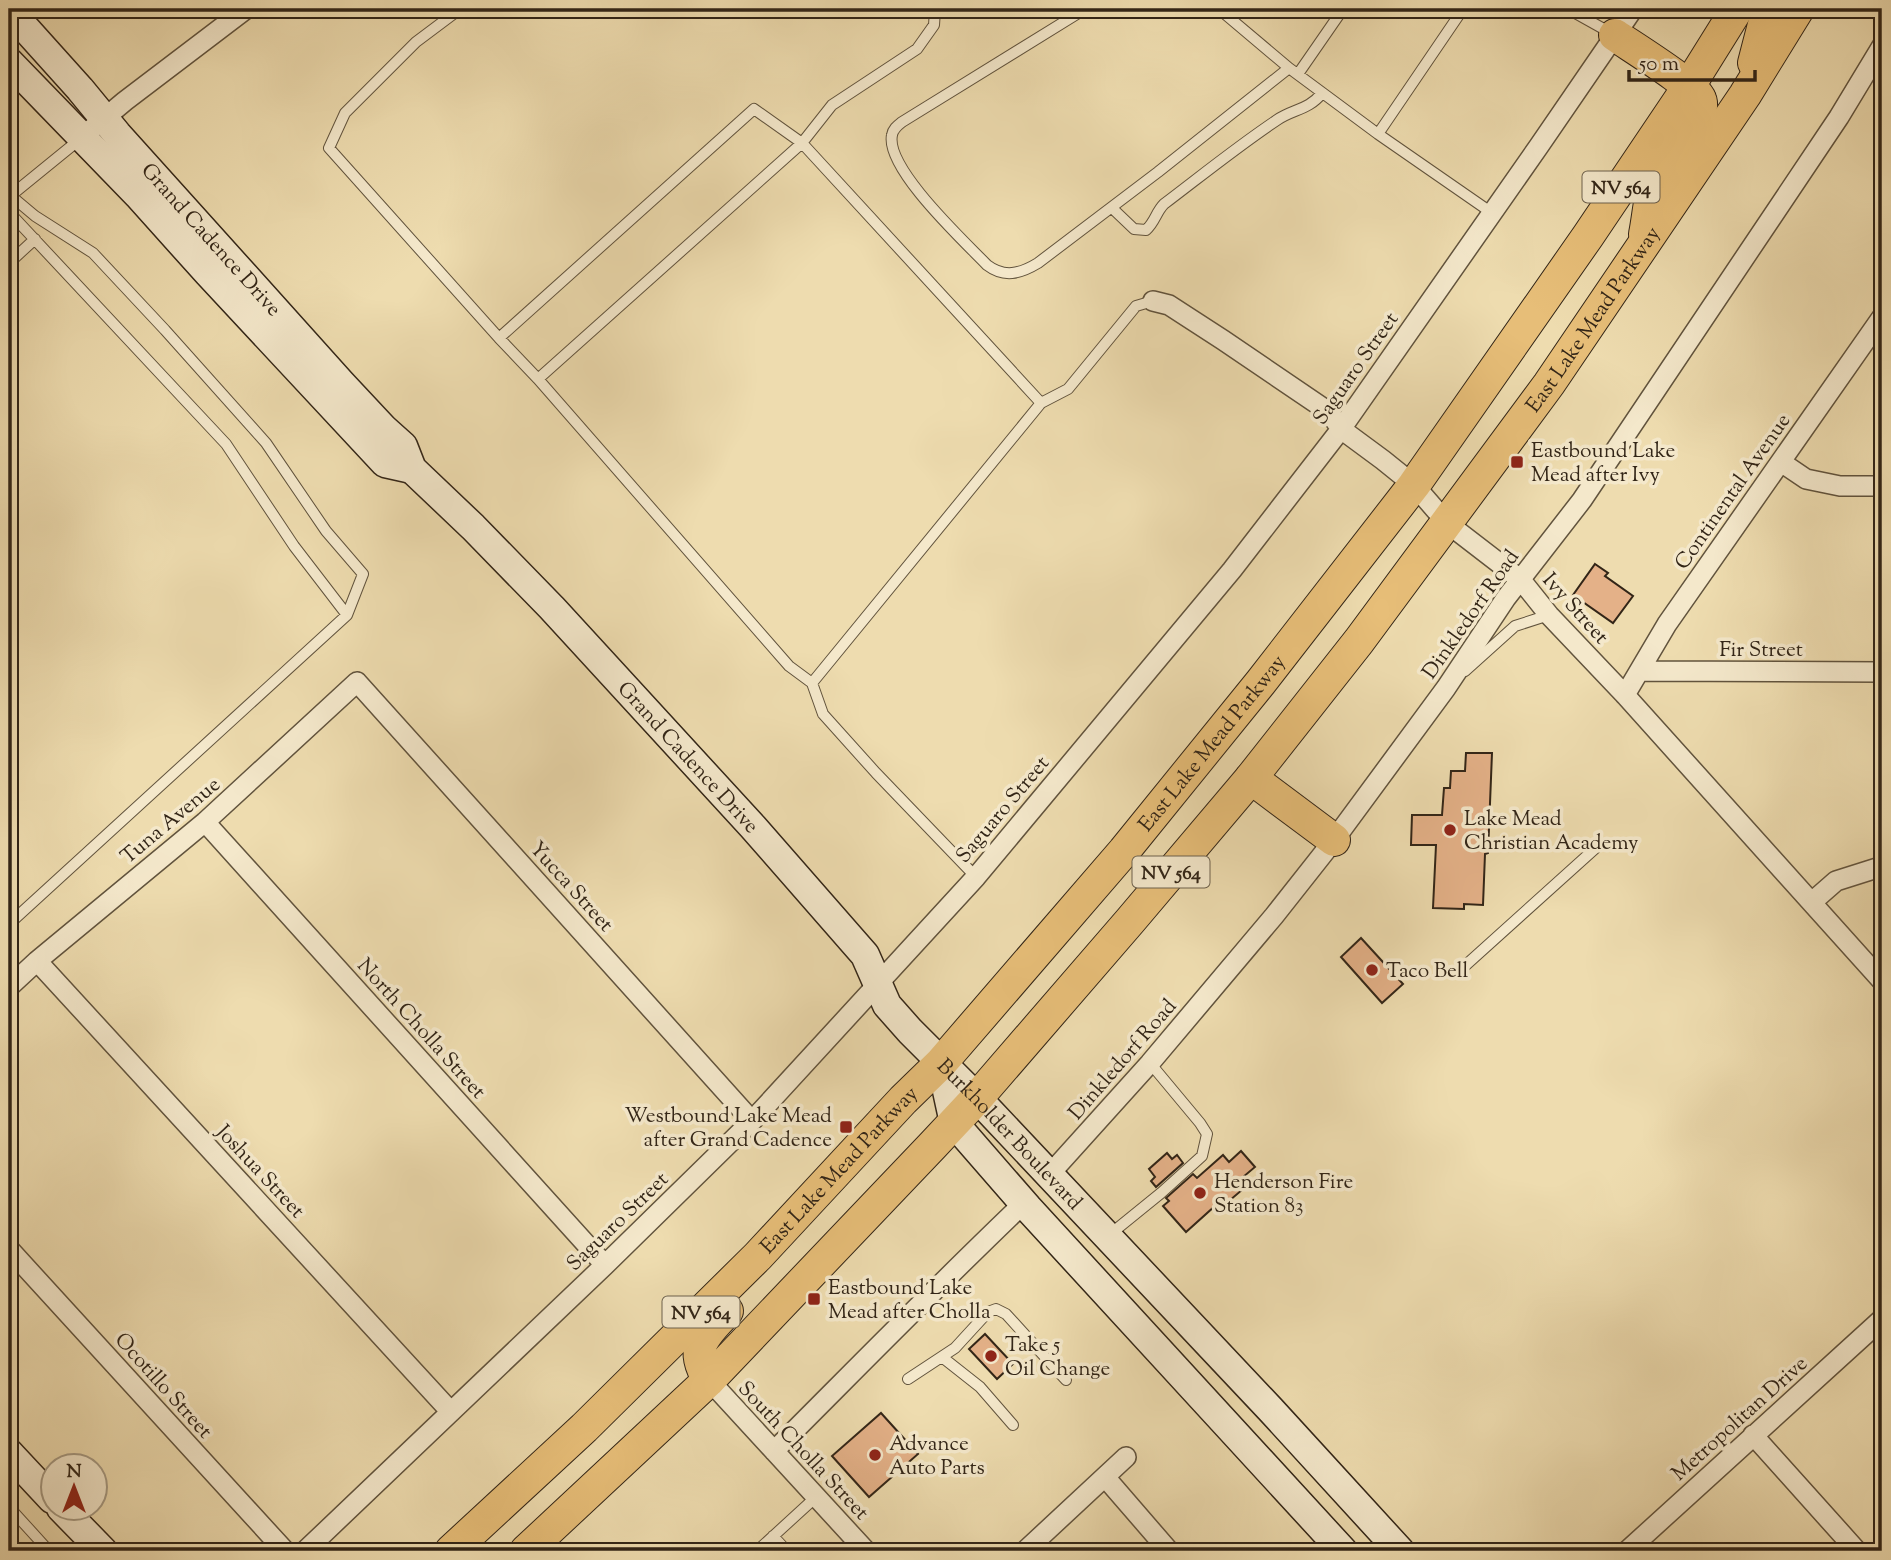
<svg xmlns="http://www.w3.org/2000/svg" width="1891" height="1560" viewBox="0 0 1891 1560" font-family="'Sorts Mill Goudy',serif">
<rect width="100%" height="100%" fill="#eedcaf"/>
<filter id="stains"><feTurbulence type="fractalNoise" baseFrequency=".00286" numOctaves="4"/><feColorMatrix values="0 0 0 0 .2 0 0 0 0 .09 0 0 0 0 .02 0 0 0 .5 -.17"/></filter>
<radialGradient id="worn" r=".72"><stop offset=".6" stop-color="#630" stop-opacity="0"/><stop offset="1" stop-color="#630" stop-opacity=".3"/></radialGradient>
<path fill="#e4b188" stroke="#322517" stroke-width="2" d="M 1595,564 L 1608,573 L 1605,576 L 1633,596 L 1613,623 L 1573,595 Z
M 1466,753 L 1492,753 L 1488,853 L 1485,854 L 1483,905 L 1464,904 L 1464,909 L 1433,908 L 1436,845 L 1411,845 L 1412,815 L 1442,815 L 1444,788 L 1450,788 L 1451,771 L 1465,771 Z
M 1361,938 L 1403,984 L 1382,1003 L 1341,957 Z
M 1241,1151 L 1255,1167 L 1243,1177 L 1249,1184 L 1229,1201 L 1225,1197 L 1186,1232 L 1163,1206 L 1169,1201 L 1166,1198 L 1193,1174 L 1197,1178 L 1223,1155 L 1229,1162 Z
M 1167,1153 L 1172,1159 L 1177,1155 L 1183,1163 L 1156,1187 L 1151,1181 L 1155,1177 L 1149,1169 Z
M 985,1334 L 1013,1364 L 997,1379 L 969,1349 Z
M 881,1413 L 918,1454 L 869,1497 L 832,1456 Z"/>
<g fill="none" stroke-linecap="round" stroke-linejoin="round">
<defs>
<path id="lane" d="M 460,9 L 416,42 L 345,113 L 329,148 L 499,338 L 538,379 L 789,666 L 812,683 L 823,714 L 876,773 L 976,877
M 1085,9 L 902,122 C 897,126 893,129 892,135 C 885,168 964,241 987,265 C 1004,278 1020,274 1038,263 L 1158,172 L 1289,68 L 1219,9
M 1463,9 L 1378,134 L 1492,213
M 1568,9 L 1611,33
M 1289,68 L 1378,134
M 1298,74 L 1343,9
M 9,197 L 79,140
M 1112,208 L 1134,229 L 1146,230 C 1155,222 1156,212 1164,204 C 1201,176 1238,146 1277,120 C 1293,109 1309,110 1322,93
M 9,212 L 226,444 L 294,546 L 347,615
M 9,263 L 35,239
M 499,338 L 754,109 L 802,143 L 1041,403
M 538,379 L 802,143 L 832,105 L 917,49 L 934,25 L 935,10 L 934,9
M 1465,671 L 1515,626 L 1549,615
M 812,683 L 1041,403 L 1068,389 L 1136,306 L 1153,301
M 9,924 L 347,615 L 363,574 L 326,531 L 266,443 L 165,330 L 93,253 L 35,216 L 10,195
M 1457,973 L 1599,845
M 1108,1236 L 1161,1193 L 1202,1156 L 1207,1134 L 1200,1123 L 1150,1063
M 942,1357 L 980,1387 L 1013,1425
M 908,1379 L 955,1348 L 988,1312 L 996,1309 L 1006,1314 L 1066,1380
M 9,1507 L 49,1551
M 773,1536 L 787,1551
M 757,1551 L 816,1497"/>
<path id="street" d="M 82,137 L 125,101 L 246,9
M 1153,301 L 1169,305 L 1223,340 L 1329,412 L 1341,429 L 1383,460 L 1414,485 L 1447,523 L 1521,580 L 1549,615 L 1625,695 L 1882,981
M 1781,462 L 1806,479 L 1840,486 L 1882,486
M 1640,671 L 1882,672
M 1625,695 L 1667,624 L 1882,317
M 205,822 L 605,1265
M 1812,902 L 1836,881 L 1877,868 L 1882,868
M 37,961 L 451,1412
M 9,987 L 37,961 L 205,822 L 357,682 L 752,1121
M 1049,1175 L 1150,1063 L 1274,916 L 1334,840 L 1446,688 L 1506,598 L 1582,500 L 1839,117 L 1882,46
M 9,1249 L 285,1551
M 709,1380 L 866,1551
M 1753,1435 L 1857,1551
M 774,1451 C 857,1368 939,1284 1024,1203
M 1105,1477 L 1169,1551
M 305,1551 L 605,1265 L 752,1121 L 976,877 L 1232,570 L 1341,429 L 1539,146 L 1633,9
M 1025,1551 L 1126,1457
M 1627,1551 L 1882,1319"/>
<g id="secondary">
<path id="s1" d="M 9,10 L 80,89 L 117,134 L 341,383 L 384,429 L 403,446 L 412,469 L 473,527 L 552,608 L 753,827 L 865,955 L 887,1005 L 910,1031 L 977,1098 L 1271,1410 L 1400,1551"/>
<path d="M 9,62 L 138,195 L 208,273 L 385,463 L 412,469"/>
<path d="M 941,1063 L 954,1123 L 1028,1208 L 1343,1551"/>
<path d="M 9,1453 L 52,1499"/>
<path d="M 61,1508 L 103,1551"/>
</g>
<g id="primary">
<path d="M 1615,35 C 1629,45 1696,86 1700,99 C 1709,119 1663,162 1655,181 C 1650,194 1648,220 1645,234"/>
<path d="M 1754,63 L 1768,9"/>
<path d="M 1251,778 L 1334,840"/>
<path d="M 709,1380 C 688,1347 705,1335 727,1311"/>
<path id="s2" d="M 451,1551 L 584,1428 L 758,1256 L 903,1100 L 941,1063 L 1124,851 L 1261,682 L 1414,485 L 1588,236 L 1689,86 L 1737,9"/>
<path id="s3" d="M 526,1551 L 709,1380 L 933,1145 L 977,1098 L 1130,921 L 1251,778 L 1359,641 L 1549,384 L 1745,95 L 1798,9"/>
</g>
</defs>
<use href="#lane" stroke="#61533d" stroke-width="12"/>
<use href="#street" stroke="#61533d" stroke-width="22"/>
<use href="#secondary" stroke="#322517" stroke-width="31"/>
<use href="#primary" stroke="#322517" stroke-width="34"/>
<use href="#lane" stroke="#f4e8cb" stroke-width="10"/>
<use href="#street" stroke="#f4e8cb" stroke-width="19"/>
<use href="#secondary" stroke="#f4e8cb" stroke-width="28"/>
<use href="#primary" stroke="#e7be78" stroke-width="32"/>
</g>
<g fill="#8f2418" stroke="#f4e8cb" stroke-width="2.5">
<rect x="1510" y="455" width="14" height="14" rx="3.5"/>
<circle cx="1450" cy="830" r="7"/>
<circle cx="1372" cy="970" r="7"/>
<rect x="839" y="1120" width="14" height="14" rx="3.5"/>
<circle cx="1200" cy="1193" r="7"/>
<rect x="807" y="1292" width="14" height="14" rx="3.5"/>
<circle cx="991" cy="1356" r="7"/>
<circle cx="875" cy="1455" r="7"/>
</g>
<g text-anchor="middle" stroke-width="7" stroke-linejoin="round" paint-order="stroke">
<g fill="#f4e8cb" stroke="#6c604d" stroke-width="2">
<rect x="1582.5" y="171.5" width="77" height="31" rx="5"/>
<rect x="1132.5" y="856.5" width="77" height="31" rx="5"/>
<rect x="662.5" y="1296.5" width="77" height="31" rx="5"/>
</g>
<g font-size="19" font-weight="bold" fill="#322517">
<text x="1621" y="194">NV 564</text>
<text x="1171" y="879">NV 564</text>
<text x="701" y="1319">NV 564</text>
</g>
<g font-size="21" fill="#322517" stroke="#f4e8cb">
<text dy="7" stroke="none"><textPath href="#s1" startOffset="306">Grand Cadence Drive</textPath></text>
<text dy="7" stroke="none"><textPath href="#s3" startOffset="1633">East Lake Mead Parkway</textPath></text>
<text transform="translate(1355 368) rotate(-55)" y="7">Saguaro Street</text>
<text transform="translate(1732 491) rotate(-55)" y="7">Continental Avenue</text>
<text transform="translate(1576 608) rotate(48)" y="7">Ivy Street</text>
<text transform="translate(1470 614) rotate(-55)" y="7">Dinkledorf Road</text>
<text x="1761" y="656">Fir Street</text>
<text dy="7" stroke="none"><textPath href="#s2" startOffset="1111">East Lake Mead Parkway</textPath></text>
<text dy="7" stroke="none"><textPath href="#s1" startOffset="1012">Grand Cadence Drive</textPath></text>
<text transform="translate(1002 809) rotate(-50)" y="7">Saguaro Street</text>
<text transform="translate(170 820) rotate(-40)" y="7">Tuna Avenue</text>
<text transform="translate(572 886) rotate(48)" y="7">Yucca Street</text>
<text transform="translate(422 1028) rotate(48)" y="7">North Cholla Street</text>
<text transform="translate(1122 1059) rotate(-49)" y="7">Dinkledorf Road</text>
<text dy="7" stroke="none"><textPath href="#s1" startOffset="1510">Burkholder Boulevard</textPath></text>
<text dy="7" stroke="none"><textPath href="#s2" startOffset="544">East Lake Mead Parkway</textPath></text>
<text transform="translate(261 1171) rotate(47)" y="7">Joshua Street</text>
<text transform="translate(617 1221) rotate(-44)" y="7">Saguaro Street</text>
<text transform="translate(164 1385) rotate(48)" y="7">Ocotillo Street</text>
<text transform="translate(1739 1418) rotate(-42)" y="7">Metropolitan Drive</text>
<text transform="translate(804 1450) rotate(47)" y="7">South Cholla Street</text>
</g>
<g font-size="21" fill="#322517" stroke="#f4e8cb" text-anchor="start">
<text x="1531" y="457">Eastbound Lake<tspan x="1531" dy="24">Mead after Ivy</tspan></text>
<text x="1464" y="825">Lake Mead<tspan x="1464" dy="24">Christian Academy</tspan></text>
<text x="1386" y="977">Taco Bell</text>
<text x="832" y="1122" text-anchor="end">Westbound Lake Mead<tspan x="832" dy="24">after Grand Cadence</tspan></text>
<text x="1214" y="1188">Henderson Fire<tspan x="1214" dy="24">Station 83</tspan></text>
<text x="828" y="1294">Eastbound Lake<tspan x="828" dy="24">Mead after Cholla</tspan></text>
<text x="1005" y="1351">Take 5<tspan x="1005" dy="24">Oil Change</tspan></text>
<text x="889" y="1450">Advance<tspan x="889" dy="24">Auto Parts</tspan></text>
</g>
</g>
<rect width="1891" height="1560" fill="none" stroke="#eedcaf" stroke-width="35"/>
<rect x="10" y="10" width="1870" height="1539" fill="none" stroke="#322517" stroke-width="3.5"/>
<rect x="18" y="18" width="1856" height="1525" fill="none" stroke="#322517" stroke-width="2"/>
<g transform="translate(74 1487)"><circle r="33" fill="#f4e8cb" stroke="#a69a83" stroke-width="2"/>
<path d="M0-5L12 26L0 18L-12 26Z" fill="#8f2418"/>
<text y="-10" font-size="19" font-weight="bold" text-anchor="middle" fill="#322517">N</text>
</g>
<path d="M1629 70v10h126v-10" fill="none" stroke="#322517" stroke-width="3.5"/>
<text x="1639" y="70" font-size="21" fill="#322517" stroke="#f4e8cb" stroke-width="5" paint-order="stroke">50 m</text>
<rect width="100%" height="100%" filter="url(#stains)"/>
<rect width="100%" height="100%" fill="url(#worn)"/>
</svg>
